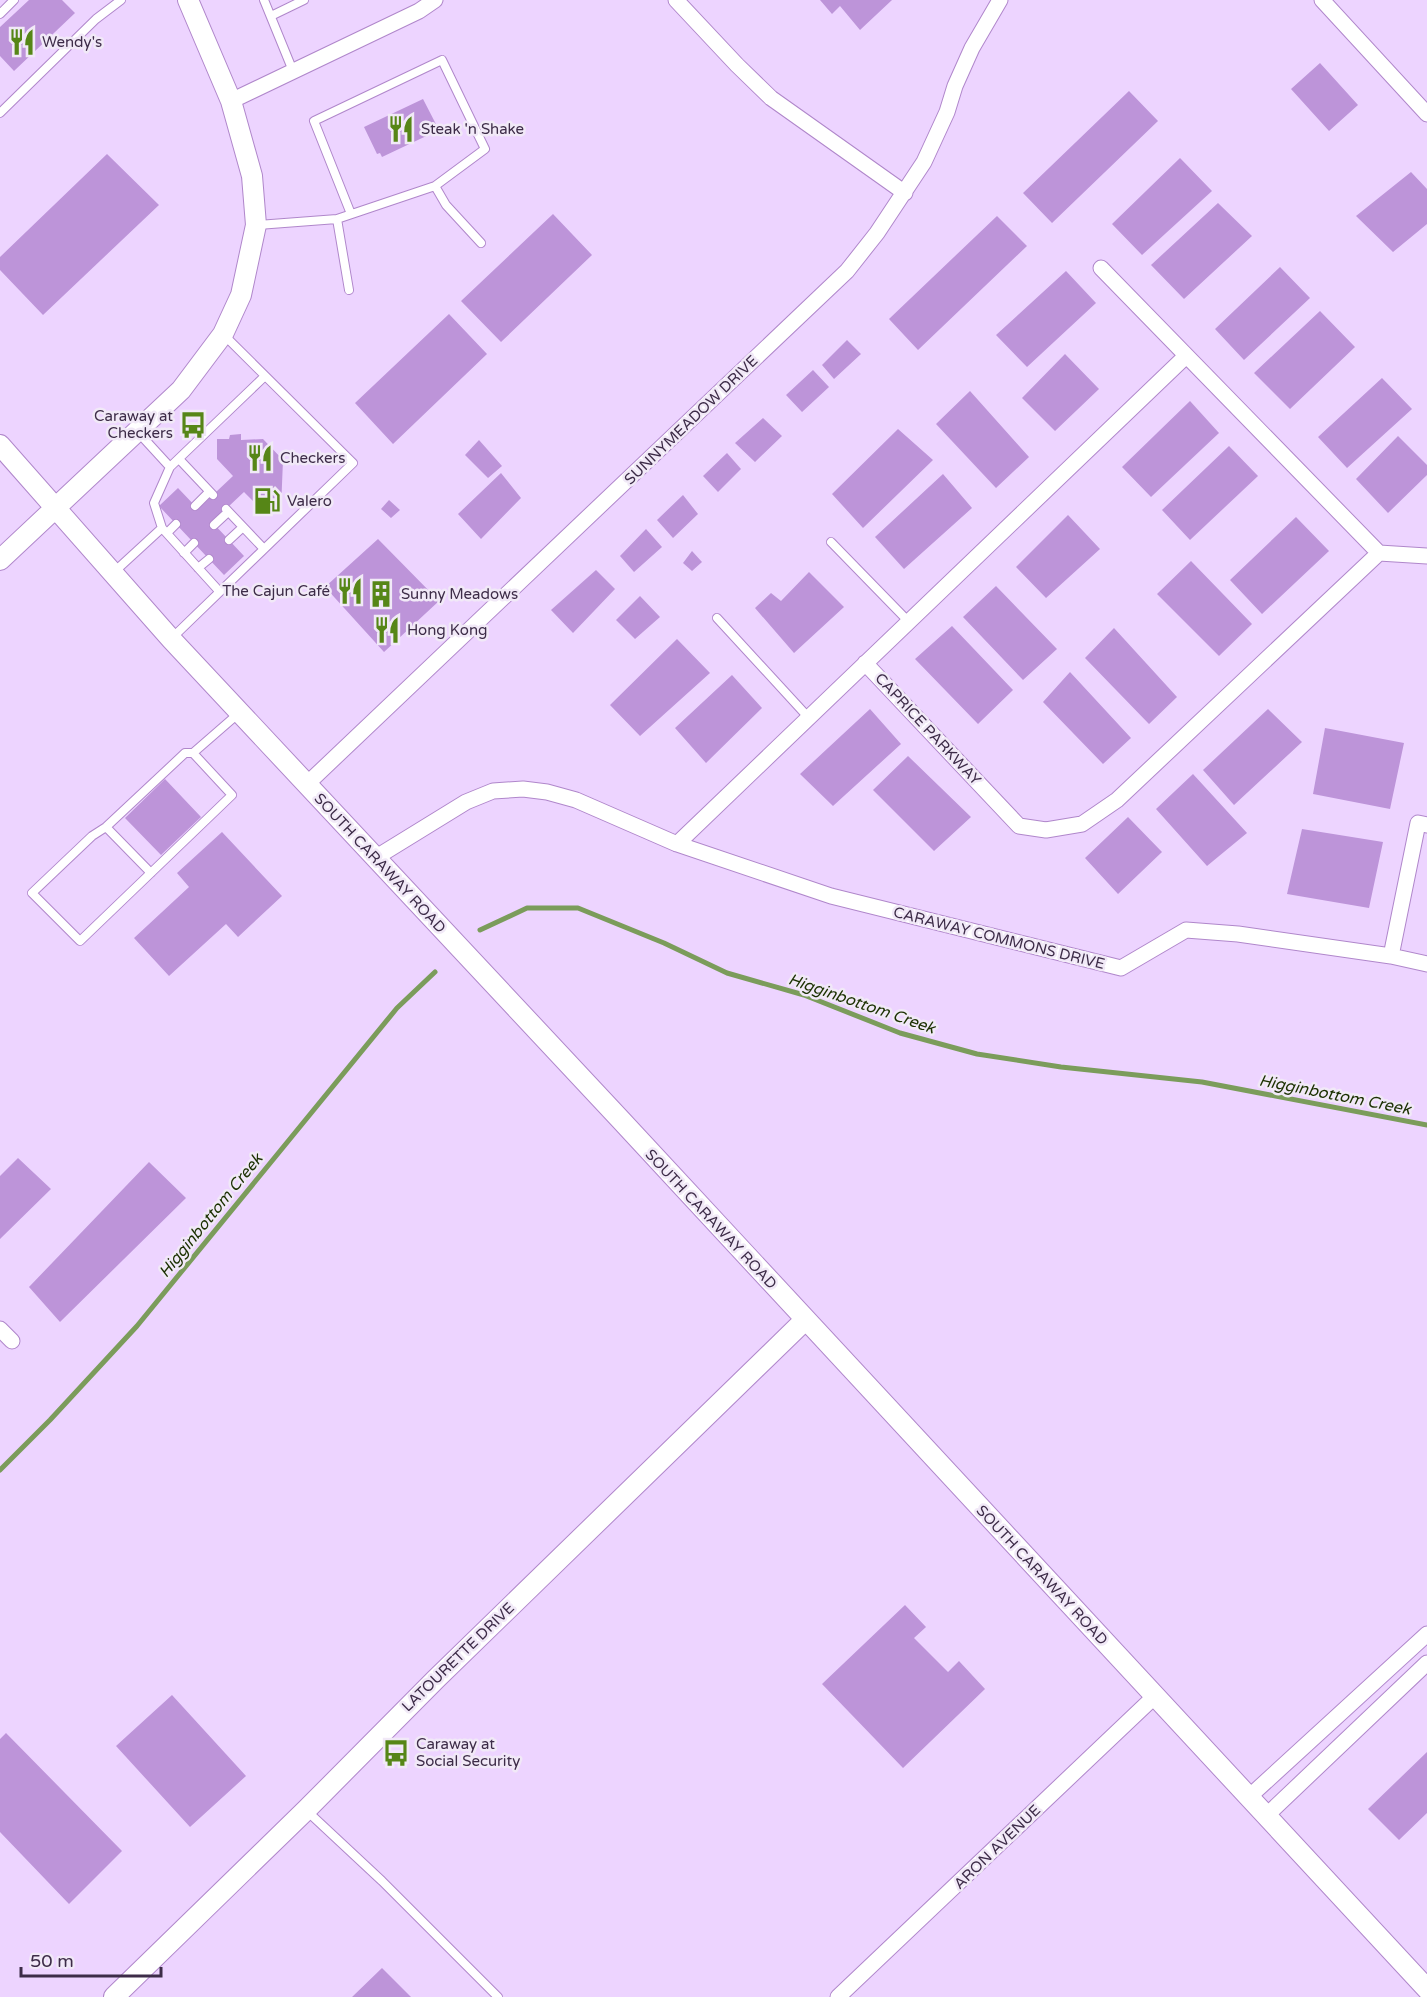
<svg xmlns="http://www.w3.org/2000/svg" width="1427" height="1997" viewBox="0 0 1427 1997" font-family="'Varela Round',sans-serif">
<rect width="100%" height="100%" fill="#edd4ff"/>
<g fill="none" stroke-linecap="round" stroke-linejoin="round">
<path stroke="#7b9c5b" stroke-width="5" d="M 480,930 L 527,908 L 578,908 L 664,943 L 727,973 L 804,995 L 900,1033 L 977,1054 L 1061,1067 L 1202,1082 L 1427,1125
M 0,1470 L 50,1420 L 137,1326 L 397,1008 L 435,972"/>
</g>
<path fill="#bd94d9" d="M 29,0 L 62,0 L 75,13 L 14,71 L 0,56 L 0,27 Z
M 820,0 L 892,0 L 860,30 L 840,6 L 832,14 Z
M 1320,63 L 1358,105 L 1329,131 L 1291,89 Z
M 1129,91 L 1158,121 L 1052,223 L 1023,193 Z
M 423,99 L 439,130 L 382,157 L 380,153 L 377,154 L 364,127 Z
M 107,154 L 159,205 L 43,315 L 0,270 L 0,257 Z
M 1180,158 L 1212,191 L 1142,255 L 1112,224 Z
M 1411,172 L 1427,189 L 1427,224 L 1393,252 L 1356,216 Z
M 1218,203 L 1252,236 L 1184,299 L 1151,265 Z
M 553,214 L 592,255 L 501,342 L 461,301 Z
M 997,216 L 1027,246 L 918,350 L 889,319 Z
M 1280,267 L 1310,298 L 1244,360 L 1215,329 Z
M 1066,271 L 1096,303 L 1027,367 L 996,335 Z
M 1320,311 L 1355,347 L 1290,409 L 1254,373 Z
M 449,314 L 487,354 L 393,444 L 355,403 Z
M 847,340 L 861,354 L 834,379 L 822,365 Z
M 1065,354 L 1099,389 L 1055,431 L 1022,398 Z
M 813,370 L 829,387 L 802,412 L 786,395 Z
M 1382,378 L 1412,409 L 1347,468 L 1318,437 Z
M 970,391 L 1029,457 L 996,488 L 936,424 Z
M 1190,401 L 1219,433 L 1151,497 L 1122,467 Z
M 763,418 L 782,436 L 755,462 L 735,443 Z
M 898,429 L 933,460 L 863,528 L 832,494 Z
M 241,434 L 241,440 L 263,439 L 283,460 L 281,509 L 260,508 L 244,492 L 212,522 L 244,556 L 224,575 L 159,506 L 178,488 L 198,509 L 233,476 L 217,459 L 217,439 L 229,439 L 230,435 Z
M 1398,436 L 1427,465 L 1427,475 L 1388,513 L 1356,479 Z
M 479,440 L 502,466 L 488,478 L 465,455 Z
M 1229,446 L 1258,476 L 1190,540 L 1162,510 Z
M 727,453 L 741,469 L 718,492 L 703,476 Z
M 501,473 L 521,498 L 481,539 L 458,514 Z
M 943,474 L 972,508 L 904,569 L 875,537 Z
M 683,495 L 698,514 L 673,538 L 657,520 Z
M 389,500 L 400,510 L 391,518 L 381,509 Z
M 1068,515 L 1100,549 L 1046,598 L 1016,567 Z
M 1296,517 L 1329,551 L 1262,614 L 1230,580 Z
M 646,529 L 662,547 L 634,572 L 620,556 Z
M 378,539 L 439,601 L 384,652 L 325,587 Z
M 692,551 L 702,562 L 692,571 L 683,563 Z
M 1191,561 L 1252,624 L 1219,656 L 1157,594 Z
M 596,570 L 615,589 L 573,633 L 551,610 Z
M 809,572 L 844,607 L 794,653 L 755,608 L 771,593 L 781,601 Z
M 996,586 L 1057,649 L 1023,680 L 963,617 Z
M 640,596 L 660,617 L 635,639 L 616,620 Z
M 952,626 L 1013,690 L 978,724 L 915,659 Z
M 1114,628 L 1177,697 L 1149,724 L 1085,658 Z
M 677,639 L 710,673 L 640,736 L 610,705 Z
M 1070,672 L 1131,738 L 1103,764 L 1043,702 Z
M 732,675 L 762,708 L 706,763 L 675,728 Z
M 870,709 L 901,744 L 833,806 L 800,774 Z
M 1268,709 L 1302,742 L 1234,805 L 1203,770 Z
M 1325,728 L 1404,743 L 1390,809 L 1313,794 Z
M 908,756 L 971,817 L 934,851 L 873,790 Z
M 1193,774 L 1247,833 L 1207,866 L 1156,809 Z
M 165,779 L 201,817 L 161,855 L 125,818 Z
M 1128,817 L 1162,852 L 1118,894 L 1085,858 Z
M 1302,829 L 1383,842 L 1369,908 L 1287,894 Z
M 222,832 L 282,896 L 238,937 L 226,924 L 169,976 L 134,938 L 189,887 L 177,873 Z
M 18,1158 L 51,1189 L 0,1239 L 0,1176 Z
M 149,1162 L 186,1198 L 60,1322 L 29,1287 Z
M 905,1605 L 926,1627 L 914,1638 L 948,1672 L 959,1661 L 985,1689 L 903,1768 L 822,1684 Z
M 172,1695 L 246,1776 L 190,1827 L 116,1746 Z
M 6,1733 L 122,1851 L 69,1904 L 0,1832 L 0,1739 Z
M 1427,1752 L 1427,1813 L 1399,1840 L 1368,1809 Z
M 382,1968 L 411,1997 L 352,1997 Z"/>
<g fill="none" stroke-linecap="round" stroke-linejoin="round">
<defs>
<path id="service" d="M 264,0 L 293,71
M 0,14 L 14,0
M 271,16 L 304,0
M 0,113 L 96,19 L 121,0
M 435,186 L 446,205 L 481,243
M 337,219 L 349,290
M 258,225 L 337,219 L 435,186 L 485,149 L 442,60 L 314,121 L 351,214
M 137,431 L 170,467
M 179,459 L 213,495
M 195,506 L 209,492
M 226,509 L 264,549
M 214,525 L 228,512
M 162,528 L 154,503 L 170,467 L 265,376
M 167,533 L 176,524
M 229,540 L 243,527
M 831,542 L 908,621
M 184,553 L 194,543
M 198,568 L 209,559
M 113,573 L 162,528 L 219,591
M 717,618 L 808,717
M 172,638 L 353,463 L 223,334
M 193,753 L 185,753 L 106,827 L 92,836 L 32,893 L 80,941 L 232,795 L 193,753 L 239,713
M 106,827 L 151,873
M 307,1811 L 382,1881 L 498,1997"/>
<path id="minor" d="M 676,0 L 737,65 L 771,98 L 905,193
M 1322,0 L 1427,114
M 231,101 L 419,11 L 435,0
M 1101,268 L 1379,553
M 865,663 L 1019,826 L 1046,830 L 1082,824 L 1117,800 L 1379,553 L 1427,556
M 307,784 L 847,271 L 877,233 L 924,162 L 947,112 L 955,86 L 972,48 L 1000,0
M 677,844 L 1186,356
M 375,858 L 466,802 L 493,791 L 523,789 L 547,792 L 576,800 L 677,844 L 831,896 L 1121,968 L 1186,930 L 1238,934 L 1391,956 L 1427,964
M 1391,956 L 1418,823 L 1427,825
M 0,1329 L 12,1341
M 1249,1797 L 1427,1634
M 1266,1816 L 1427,1663
M 838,1997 L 1155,1696"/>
<path id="tertiary" d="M 0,445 L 171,639 L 619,1118 L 1427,1989
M 0,560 L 181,390 L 223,334 L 241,295 L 256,225 L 252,176 L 231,101 L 188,0
M 114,1997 L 306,1810 L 436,1679 L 805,1320"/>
</defs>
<use href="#service" stroke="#b087cb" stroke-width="10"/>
<use href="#minor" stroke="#b087cb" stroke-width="17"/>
<use href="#tertiary" stroke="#b087cb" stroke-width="22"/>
<use href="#service" stroke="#fff" stroke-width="8"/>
<use href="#minor" stroke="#fff" stroke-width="15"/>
<use href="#tertiary" stroke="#fff" stroke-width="20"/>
</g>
<defs>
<symbol id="restaurant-bare" viewBox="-9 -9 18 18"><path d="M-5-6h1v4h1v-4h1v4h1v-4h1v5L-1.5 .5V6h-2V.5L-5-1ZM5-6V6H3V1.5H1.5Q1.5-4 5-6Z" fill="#568617" stroke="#f1e9f7" stroke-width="2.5" paint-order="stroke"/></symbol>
<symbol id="bus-bare" viewBox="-9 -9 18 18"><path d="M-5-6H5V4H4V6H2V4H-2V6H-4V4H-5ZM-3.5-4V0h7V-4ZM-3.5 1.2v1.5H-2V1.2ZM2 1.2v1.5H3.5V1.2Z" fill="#568617" stroke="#f1e9f7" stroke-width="2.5" paint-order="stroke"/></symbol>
<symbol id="fuel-bare" viewBox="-9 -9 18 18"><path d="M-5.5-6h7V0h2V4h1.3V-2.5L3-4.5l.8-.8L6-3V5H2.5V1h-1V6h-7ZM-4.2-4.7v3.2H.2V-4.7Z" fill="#568617" stroke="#f1e9f7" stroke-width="2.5" paint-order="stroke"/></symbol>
<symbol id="building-bare" viewBox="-9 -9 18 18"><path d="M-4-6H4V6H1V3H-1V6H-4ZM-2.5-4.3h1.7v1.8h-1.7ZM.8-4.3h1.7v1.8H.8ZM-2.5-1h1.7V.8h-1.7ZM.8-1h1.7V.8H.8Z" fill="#568617" stroke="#f1e9f7" stroke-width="2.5" paint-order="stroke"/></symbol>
</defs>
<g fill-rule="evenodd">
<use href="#restaurant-bare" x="3" y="23" width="38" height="38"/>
<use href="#restaurant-bare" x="382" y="110" width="38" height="38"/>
<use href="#bus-bare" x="174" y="406" width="38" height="38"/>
<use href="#restaurant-bare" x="241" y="439" width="38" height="38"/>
<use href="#fuel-bare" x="248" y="482" width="38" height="38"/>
<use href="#restaurant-bare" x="331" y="572" width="38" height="38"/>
<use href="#building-bare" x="362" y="575" width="38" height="38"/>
<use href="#restaurant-bare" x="368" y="611" width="38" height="38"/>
<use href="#bus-bare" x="377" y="1734" width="38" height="38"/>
</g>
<g text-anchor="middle" stroke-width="5" stroke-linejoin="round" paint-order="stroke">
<g font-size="15" fill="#3d2c48" stroke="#f1e9f7" text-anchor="start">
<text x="42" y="47">Wendy's</text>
<text x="421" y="134">Steak 'n Shake</text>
<text x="173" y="421" text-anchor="end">Caraway at<tspan x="173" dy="17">Checkers</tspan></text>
<text x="280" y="463">Checkers</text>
<text x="287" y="506">Valero</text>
<text x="330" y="596" text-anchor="end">The Cajun Café</text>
<text x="401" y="599">Sunny Meadows</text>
<text x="407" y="635">Hong Kong</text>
<text x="416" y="1749">Caraway at<tspan x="416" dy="17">Social Security</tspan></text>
</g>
<g font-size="15" fill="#3d2c48" stroke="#f1e9f7">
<text transform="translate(691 420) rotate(-44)" y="5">SUNNYMEADOW DRIVE</text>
<text transform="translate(928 729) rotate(47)" y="5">CAPRICE PARKWAY</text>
<text transform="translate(380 863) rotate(47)" y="5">SOUTH CARAWAY ROAD</text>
<text transform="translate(999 938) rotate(14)" y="5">CARAWAY COMMONS DRIVE</text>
<text transform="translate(711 1219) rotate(47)" y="5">SOUTH CARAWAY ROAD</text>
<text transform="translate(1042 1575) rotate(47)" y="5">SOUTH CARAWAY ROAD</text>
<text transform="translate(458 1657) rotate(-44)" y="5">LATOURETTE DRIVE</text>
<text transform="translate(997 1847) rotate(-44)" y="5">ARON AVENUE</text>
</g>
<g font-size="16" font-style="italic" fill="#1b3000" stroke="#f1e9f7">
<text transform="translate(862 1003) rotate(19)" y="6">Higginbottom Creek</text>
<text transform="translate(1335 1094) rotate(11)" y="6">Higginbottom Creek</text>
<text transform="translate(210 1215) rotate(-51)" y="6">Higginbottom Creek</text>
</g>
</g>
<path d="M21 1967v9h140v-9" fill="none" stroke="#3d2c48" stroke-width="3"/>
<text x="30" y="1967" font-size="18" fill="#3d2c48" stroke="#f1e9f7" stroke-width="4.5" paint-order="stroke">50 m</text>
</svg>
